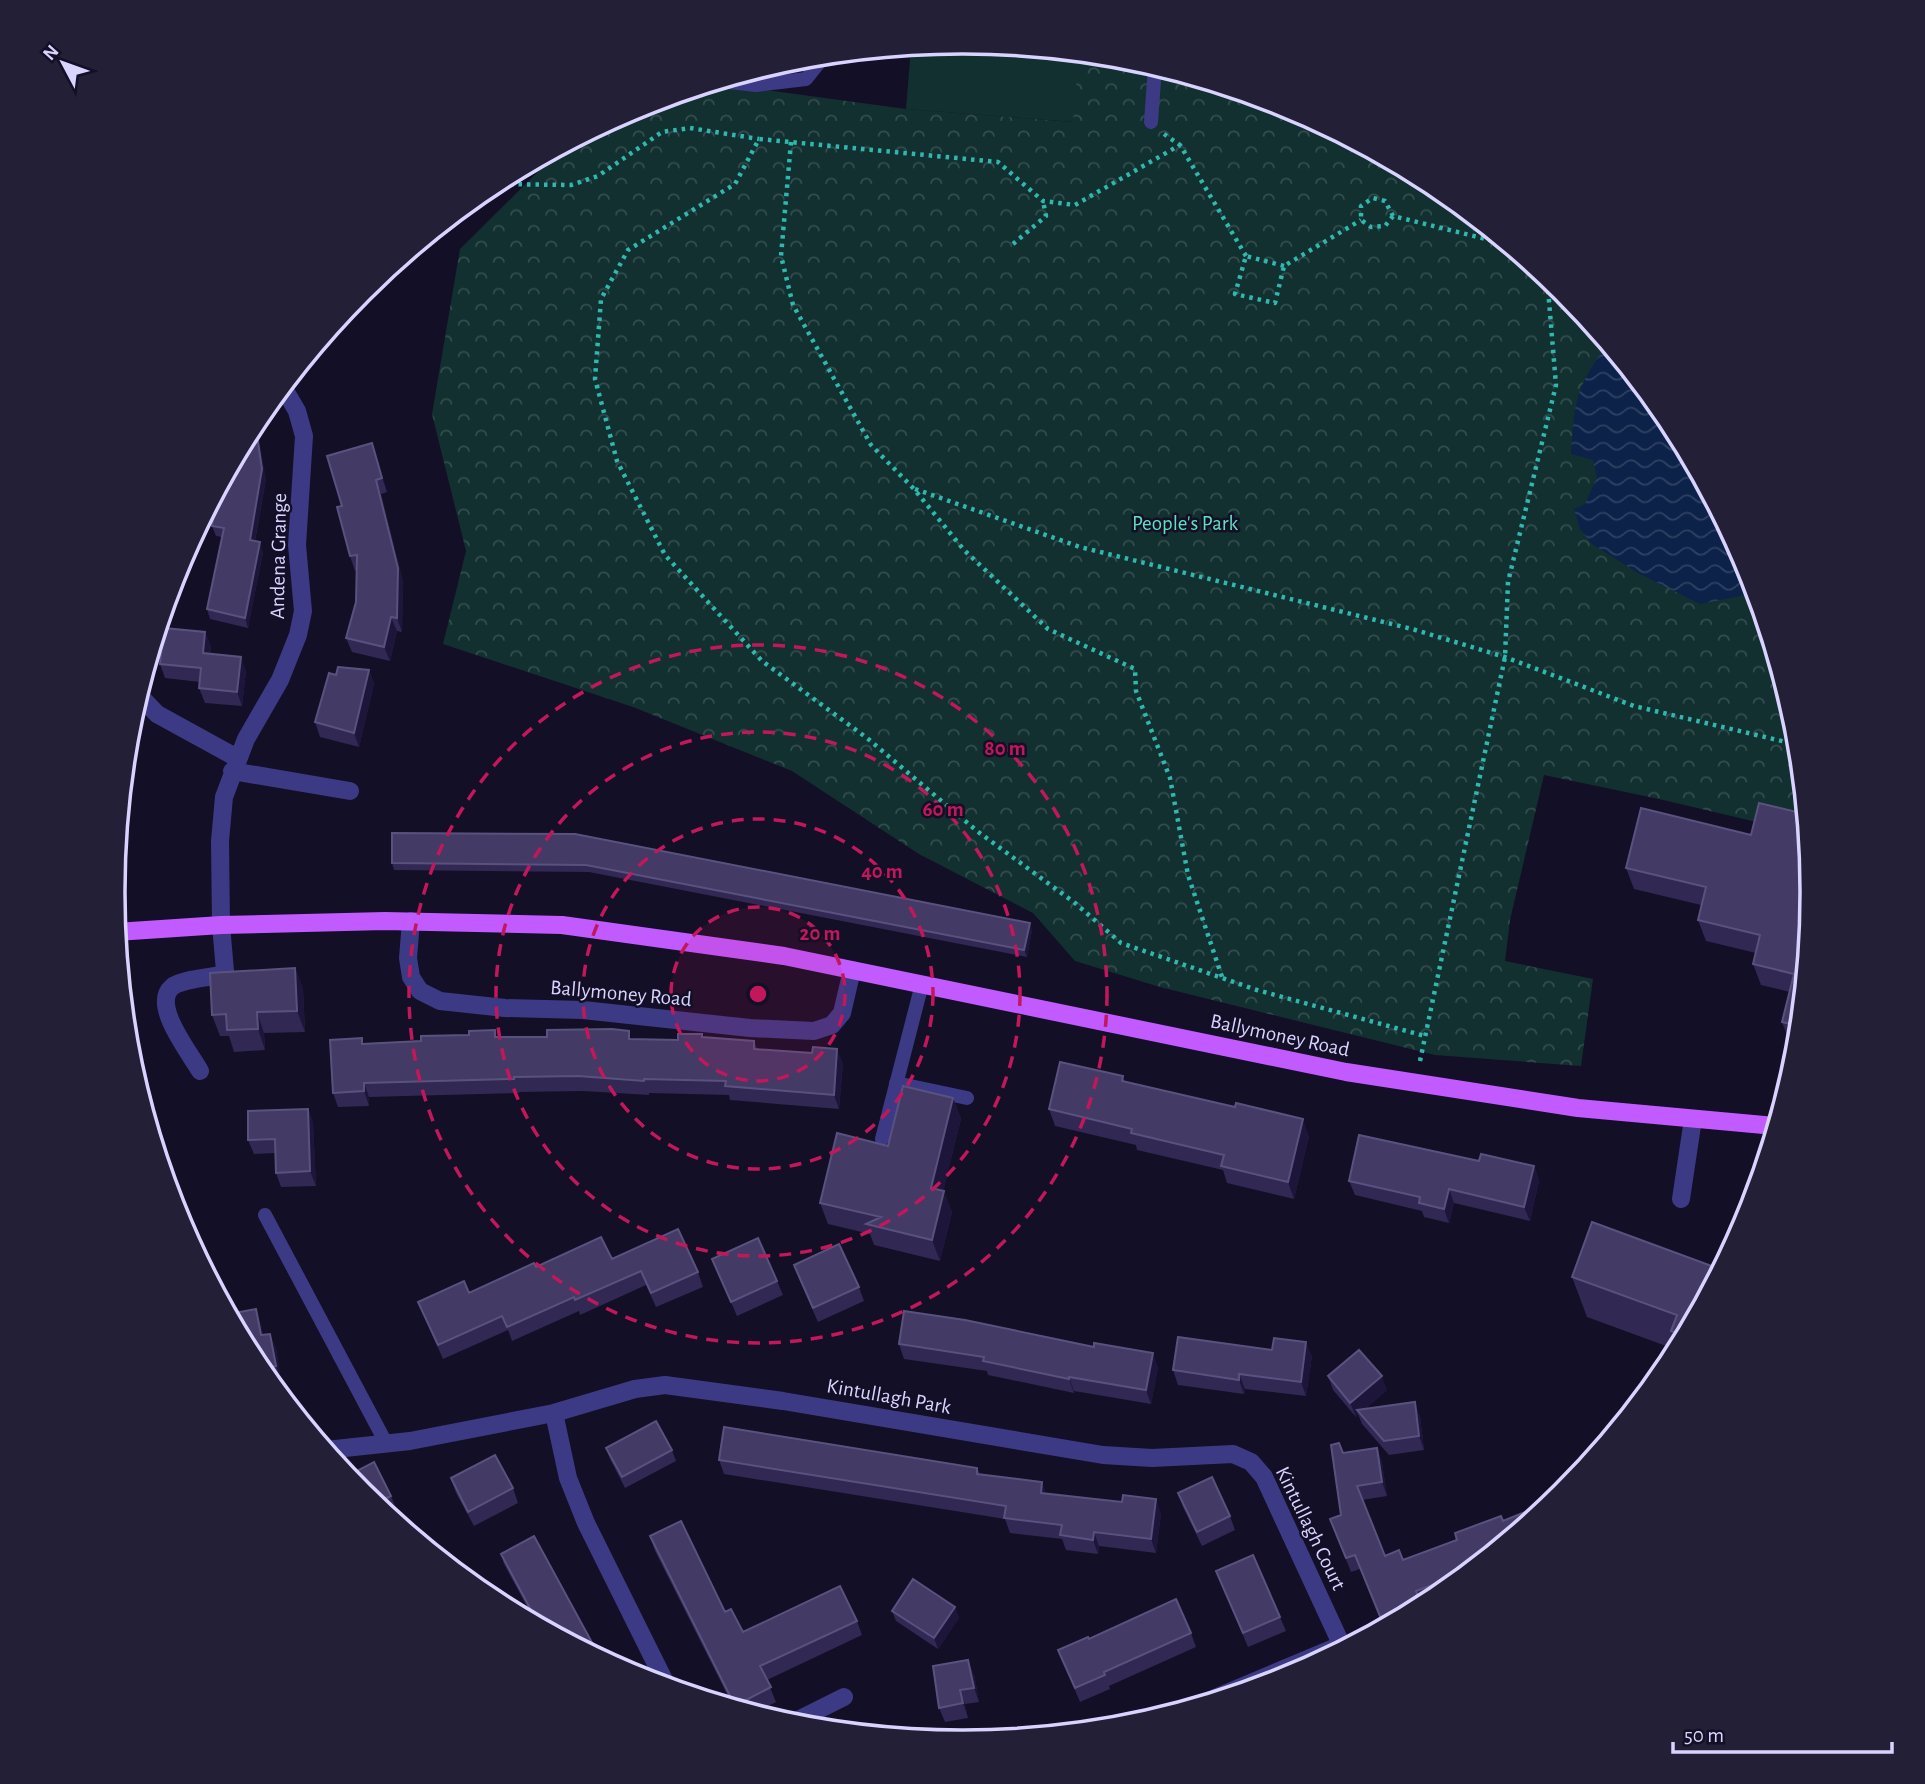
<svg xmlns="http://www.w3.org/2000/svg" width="1925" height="1784" viewBox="0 0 1925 1784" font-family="'Alegreya Sans',sans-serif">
<defs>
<pattern id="park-crowns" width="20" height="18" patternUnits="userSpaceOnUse" patternTransform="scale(1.75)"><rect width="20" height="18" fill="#12302f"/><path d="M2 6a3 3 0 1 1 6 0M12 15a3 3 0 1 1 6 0" fill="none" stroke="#344d4e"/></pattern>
<pattern id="water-waves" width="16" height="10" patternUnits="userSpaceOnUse" patternTransform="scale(1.75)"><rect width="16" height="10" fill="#0c2248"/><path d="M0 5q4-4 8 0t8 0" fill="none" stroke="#2f4163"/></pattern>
</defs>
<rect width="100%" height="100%" fill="#130f26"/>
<path fill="#12302f" d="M 963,42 L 1079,54 L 1074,122 L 906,109 L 911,47 Z"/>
<path fill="url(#park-crowns)" d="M 1079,54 L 1129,58 L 1288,107 L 1435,185 L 1564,291 L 1669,420 L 1748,567 L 1796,727 L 1807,834 L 1659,799 L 1544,775 L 1510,920 L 1505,961 L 1593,979 L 1581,1066 L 1435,1055 L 1160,987 L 1075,961 L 1033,913 L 919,854 L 792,771 L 633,707 L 443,644 L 466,551 L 432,414 L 460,249 L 561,149 L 715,83 L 906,109 L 1073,122 Z"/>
<path fill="url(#water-waves)" d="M 1606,346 L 1609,346 L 1669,420 L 1748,567 L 1756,593 L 1700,604 L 1638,573 L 1592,544 L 1580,529 L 1574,509 L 1585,504 L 1597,477 L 1593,460 L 1571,454 C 1574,403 1575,389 1606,346 Z"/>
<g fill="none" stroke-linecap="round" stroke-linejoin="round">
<path stroke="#2fb8b0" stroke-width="4.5" stroke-dasharray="3.5 5" stroke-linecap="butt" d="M 1164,134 L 1180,145
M 791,142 L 781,256 L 793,305 L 871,445 L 914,489 L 964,550 L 1048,629 L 1135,669 L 1136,691 L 1170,778 L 1188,875 L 1222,977
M 493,184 L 571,185 L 598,176 L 662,132 L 690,128 L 759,139
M 1393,216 L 1385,226 L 1371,227 L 1361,220 L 1361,206 L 1373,198 L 1385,201 L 1393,216 L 1506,244
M 1013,244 L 1046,216 L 1043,201
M 1246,256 L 1180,145 L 1075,205 L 1043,201 L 998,162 L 759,139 L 735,184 L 628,250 L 601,299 L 595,379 L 617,461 L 665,555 L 762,661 L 867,738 L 977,831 L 1075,903 L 1121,943 L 1257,990 L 1425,1036
M 1284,266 L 1246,256 L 1235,294 L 1275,303 L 1284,266 L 1361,220
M 915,489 L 1080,547 L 1412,629 L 1505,657 L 1634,706 L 1786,742 L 1799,754
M 1786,742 L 1797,735
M 1420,1061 L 1505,657 L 1508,582 L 1556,385 L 1547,277"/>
<path stroke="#3d3a85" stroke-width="14" d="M 721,81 L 756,85 L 806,79 L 825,55
M 1151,122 L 1155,67
M 896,1083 L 967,1098
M 882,1139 L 922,984
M 265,1215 L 386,1443"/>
<path stroke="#3d3a85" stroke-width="18" d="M 138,694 L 157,714 L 237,758
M 232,771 L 350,791
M 411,921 L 408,958 L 411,977 L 420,991 L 440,1001 L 505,1008 L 583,1010 L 750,1028 L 814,1031 L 832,1025 L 842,1013 L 852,970
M 200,1071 C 190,1053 151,1005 172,987 C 180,980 209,977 221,975 L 225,971 L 221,925 L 220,841 L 224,797 L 246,739 L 280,680 L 298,635 L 303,611 L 297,545 L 304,436 L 297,411 L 283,387
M 1681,1199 L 1693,1119
M 554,1413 L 568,1478 L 586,1523 L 667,1686
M 326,1450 L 410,1441 L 554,1413 L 635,1389 L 665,1385 L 783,1401 L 1103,1455 L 1152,1458 L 1233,1454 L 1251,1462 L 1264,1477 L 1343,1648
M 1203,1703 L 1341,1645
M 790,1724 L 844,1697"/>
<path stroke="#c25bff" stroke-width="18" d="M 116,932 L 221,925 L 385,921 L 562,925 L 784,956 L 1346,1072 L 1578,1108 L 1775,1126"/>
</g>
<path fill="#312854" d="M 1577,307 L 1585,317 L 1580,316 Z
M 377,458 L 387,492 L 381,494 L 403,582 L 402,632 L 397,631 L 390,661 L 352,652 L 346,638 L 356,602 L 357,570 L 355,571 L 350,556 L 342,506 Z
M 266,479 L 255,541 L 263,552 L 248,628 L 210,619 L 207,609 L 222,537 L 216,536 L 212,526 Z
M 205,632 L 211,647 L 210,654 L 246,671 L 242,706 L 205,703 L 199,688 L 200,682 L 165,678 L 160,664 Z
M 369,670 L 374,684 L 359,747 L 320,737 L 315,722 Z
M 392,833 L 1032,930 L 1027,957 L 589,872 L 394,870 L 392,863 Z
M 1751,835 L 1812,892 L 1797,1045 L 1790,1043 L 1782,1022 L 1790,992 L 1761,985 L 1753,964 L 1756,953 L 1706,941 L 1698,920 L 1701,905 L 1634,889 L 1626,868 Z
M 295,968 L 303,989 L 305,1032 L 264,1033 L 265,1050 L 234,1052 L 229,1036 L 220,1036 L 212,1015 Z
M 125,1021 L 128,1028 L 134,1067 L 132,1067 L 129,1057 Z
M 469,1035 L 497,1037 L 678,1040 L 703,1037 L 754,1041 L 757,1049 L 843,1063 L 839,1109 L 730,1100 L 729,1095 L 649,1093 L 649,1095 L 583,1091 L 519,1092 L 519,1093 L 369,1097 L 369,1106 L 338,1107 L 333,1093 L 364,1044 L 421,1041 Z
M 1123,1076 L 1125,1082 L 1309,1136 L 1294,1199 L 1227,1183 L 1223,1170 L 1137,1150 L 1136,1145 L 1055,1126 L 1049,1109 Z
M 953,1098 L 961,1119 L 943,1191 L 952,1212 L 940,1261 L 874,1245 L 870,1234 L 828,1224 L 820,1203 L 888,1146 Z
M 308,1109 L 313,1123 L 316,1186 L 281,1187 L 276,1173 L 275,1153 L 254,1154 L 248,1140 Z
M 1479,1161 L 1534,1166 L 1539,1181 L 1530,1221 L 1454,1203 L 1449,1223 L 1424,1217 L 1422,1211 L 1355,1195 L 1349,1181 Z
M 612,1259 L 698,1272 L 703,1287 L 656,1307 L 646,1285 L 580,1315 L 579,1311 L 512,1341 L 508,1330 L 443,1359 L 424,1316 L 418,1302 L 469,1293 L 536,1267 Z
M 712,1259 L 777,1281 L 783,1295 L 737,1316 Z
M 794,1265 L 859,1287 L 864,1301 L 818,1322 L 799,1279 Z
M 1720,1269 L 1677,1350 L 1587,1317 L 1572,1277 Z
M 261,1324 L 263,1335 L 276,1348 L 281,1381 L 271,1382 L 256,1364 Z
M 899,1344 L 1158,1367 L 1151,1404 L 1074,1391 L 1074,1393 L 988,1375 L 987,1371 L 904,1359 Z
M 1272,1350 L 1312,1356 L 1306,1396 L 1245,1389 L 1244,1394 L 1178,1385 L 1173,1370 Z
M 1328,1376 L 1387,1390 L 1365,1409 L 1420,1416 L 1424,1450 L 1389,1455 L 1362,1424 L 1358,1414 L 1356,1417 L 1333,1390 Z
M 606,1448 L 672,1450 L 676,1461 L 625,1488 L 610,1459 Z
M 1377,1448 L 1382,1463 L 1387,1496 L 1362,1500 L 1385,1556 L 1403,1560 L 1503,1521 L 1557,1499 L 1434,1599 L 1384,1626 L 1360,1569 L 1351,1572 L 1330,1519 L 1341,1515 L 1343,1453 Z
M 719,1460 L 977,1468 L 980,1474 L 1046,1493 L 1161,1513 L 1156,1553 L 1099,1546 L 1098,1554 L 1066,1550 L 1062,1539 L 1010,1533 L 1005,1519 L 724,1474 Z
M 451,1478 L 513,1488 L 518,1503 L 474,1526 L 456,1493 Z
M 361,1493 L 391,1496 L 397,1511 L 388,1515 Z
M 1178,1493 L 1230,1516 L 1235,1530 L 1202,1546 L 1183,1507 Z
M 650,1536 L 725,1612 L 743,1632 L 857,1621 L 862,1635 L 767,1680 L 776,1702 L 754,1713 L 733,1706 L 655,1551 Z
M 501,1554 L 595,1648 L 598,1656 L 536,1623 L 504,1564 Z
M 1216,1571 L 1280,1617 L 1286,1631 L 1248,1647 Z
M 955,1607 L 959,1618 L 938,1649 L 896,1621 L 892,1611 Z
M 1191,1633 L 1196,1647 L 1109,1686 L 1110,1689 L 1080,1702 L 1058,1650 L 1089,1639 Z
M 974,1674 L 979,1702 L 965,1704 L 968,1718 L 945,1722 L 939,1708 Z"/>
<path fill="#1d163a" d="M 256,420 L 266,479 L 253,550 L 250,540 L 255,422 Z
M 372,443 L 377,458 L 387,492 L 382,478 Z
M 376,480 L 381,494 L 403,582 L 402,632 L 397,618 Z
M 260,542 L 263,552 L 248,628 L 245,618 Z
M 391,617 L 397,631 L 390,661 L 384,647 Z
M 205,632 L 211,647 L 208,667 L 203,653 Z
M 241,657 L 246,671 L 242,706 L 237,692 Z
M 369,670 L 374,684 L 359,747 L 354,733 Z
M 1030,923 L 1032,930 L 1027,957 L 1024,950 Z
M 295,968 L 303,989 L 305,1032 L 297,1011 Z
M 257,1012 L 264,1033 L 265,1050 L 258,1029 Z
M 125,1021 L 128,1028 L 134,1067 L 129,1052 Z
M 837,1049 L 843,1063 L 839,1109 L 834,1095 Z
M 364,1083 L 369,1097 L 369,1106 L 364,1091 Z
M 953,1098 L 961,1119 L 939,1209 L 931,1188 Z
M 308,1109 L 313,1123 L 316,1186 L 310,1171 Z
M 1303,1119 L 1309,1136 L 1294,1199 L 1288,1182 Z
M 1534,1166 L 1539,1181 L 1530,1221 L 1524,1207 Z
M 1449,1189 L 1454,1203 L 1449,1223 L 1444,1209 Z
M 944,1191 L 952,1212 L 940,1261 L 932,1240 Z
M 256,1309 L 261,1324 L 266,1350 L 261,1335 Z
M 270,1334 L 276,1348 L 281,1381 L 276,1366 Z
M 1306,1342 L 1312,1356 L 1306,1396 L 1301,1382 Z
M 1153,1353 L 1158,1367 L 1151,1404 L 1146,1390 Z
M 1239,1374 L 1245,1389 L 1244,1394 L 1239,1380 Z
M 1382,1376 L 1387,1390 L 1360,1413 L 1357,1410 L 1358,1414 L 1356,1417 L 1350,1403 Z
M 1069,1377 L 1074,1391 L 1074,1393 L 1069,1379 Z
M 1415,1402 L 1420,1416 L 1424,1450 L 1419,1436 Z
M 1377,1448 L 1382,1463 L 1387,1496 L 1382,1482 Z
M 1042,1482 L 1047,1497 L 1041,1493 Z
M 1156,1499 L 1161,1513 L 1156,1553 L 1151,1539 Z
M 1094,1532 L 1099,1546 L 1098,1554 L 1093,1540 Z
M 955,1607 L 959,1618 L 938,1649 L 934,1638 Z
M 968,1660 L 974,1674 L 979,1702 L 974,1688 Z
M 960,1690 L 965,1704 L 968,1718 L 963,1703 Z"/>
<path fill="#433a66" stroke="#5a527e" stroke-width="2" d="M 255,422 L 262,469 L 250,540 L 260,542 L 245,618 L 207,609 L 224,528 L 212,526 L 218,491 Z
M 372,443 L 382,478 L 376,480 L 398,568 L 397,618 L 391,617 L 384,647 L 346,638 L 356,602 L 357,555 L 350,556 L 337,507 L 342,506 L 327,456 Z
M 164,628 L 205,632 L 203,653 L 241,657 L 237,692 L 199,688 L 201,668 L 160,664 Z
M 338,667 L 369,670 L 354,733 L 315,722 L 329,673 L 336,675 Z
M 1759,803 L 1805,814 L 1812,892 L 1799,1026 L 1782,1022 L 1794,974 L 1753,964 L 1760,935 L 1698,920 L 1706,887 L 1626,868 L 1641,808 L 1751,835 Z
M 392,833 L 575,834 L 1030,923 L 1024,950 L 586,865 L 392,863 Z
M 295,968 L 297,1011 L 257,1012 L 258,1029 L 227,1030 L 226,1014 L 212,1015 L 210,973 Z
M 612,1029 L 629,1031 L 629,1039 L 678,1040 L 678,1034 L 702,1034 L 702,1037 L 754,1041 L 754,1049 L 812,1053 L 813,1047 L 837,1049 L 834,1095 L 725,1086 L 726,1081 L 644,1079 L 644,1081 L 578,1076 L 514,1077 L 514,1079 L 364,1083 L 364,1091 L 333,1093 L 330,1040 L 362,1038 L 362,1044 L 421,1041 L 421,1036 L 469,1035 L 469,1031 L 495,1030 L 495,1037 L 547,1037 L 547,1030 Z
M 1060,1062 L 1123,1076 L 1122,1081 L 1235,1107 L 1236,1103 L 1303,1119 L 1288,1182 L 1221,1166 L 1224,1155 L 1131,1133 L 1132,1129 L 1049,1109 Z
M 903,1086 L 953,1098 L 931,1188 L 944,1191 L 932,1240 L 866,1224 L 881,1217 L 820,1203 L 837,1133 L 888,1146 Z
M 308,1109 L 310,1171 L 276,1173 L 275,1139 L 248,1140 L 248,1111 Z
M 1359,1135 L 1479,1161 L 1481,1154 L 1534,1166 L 1524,1207 L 1449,1189 L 1444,1209 L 1419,1203 L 1420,1197 L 1349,1181 Z
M 1592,1222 L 1720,1269 L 1684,1336 L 1671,1331 L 1677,1315 L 1572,1277 Z
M 678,1229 L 698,1272 L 651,1293 L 641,1271 L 575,1300 L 574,1297 L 507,1327 L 502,1316 L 438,1345 L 418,1302 L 464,1281 L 469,1293 L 534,1263 L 536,1267 L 601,1237 L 612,1259 Z
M 758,1238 L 777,1281 L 731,1302 L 712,1259 Z
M 839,1244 L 859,1287 L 813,1308 L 794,1265 Z
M 256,1309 L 261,1335 L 270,1334 L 276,1366 L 260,1369 L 256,1364 L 229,1314 Z
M 904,1311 L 965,1320 L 1094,1347 L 1094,1343 L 1153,1353 L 1146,1390 L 1069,1377 L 1069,1379 L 983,1361 L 984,1357 L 899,1344 Z
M 1178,1337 L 1272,1350 L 1274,1338 L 1306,1342 L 1301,1382 L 1239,1374 L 1239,1380 L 1173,1370 Z
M 1359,1350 L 1382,1376 L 1350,1403 L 1328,1376 Z
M 1415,1402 L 1419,1436 L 1384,1441 L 1357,1410 Z
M 656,1421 L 672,1450 L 622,1477 L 606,1448 Z
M 724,1427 L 977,1468 L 977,1474 L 1042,1482 L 1041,1493 L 1122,1502 L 1123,1495 L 1156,1499 L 1151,1539 L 1094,1532 L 1093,1540 L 1060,1535 L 1062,1525 L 1004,1518 L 1006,1506 L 719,1460 Z
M 1339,1443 L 1343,1453 L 1377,1448 L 1382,1482 L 1357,1486 L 1385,1556 L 1399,1550 L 1403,1560 L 1457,1540 L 1455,1533 L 1501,1516 L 1503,1521 L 1557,1499 L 1469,1571 L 1416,1591 L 1422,1606 L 1384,1626 L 1355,1555 L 1346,1558 L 1330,1519 L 1341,1515 L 1331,1445 Z
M 495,1455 L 513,1488 L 468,1512 L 451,1478 Z
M 374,1462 L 391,1496 L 375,1504 L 361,1493 L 347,1476 Z
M 1212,1477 L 1230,1516 L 1197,1532 L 1178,1493 Z
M 681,1521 L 725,1612 L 731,1609 L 743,1632 L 840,1586 L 857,1621 L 760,1666 L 771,1687 L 735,1706 L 650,1536 Z
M 534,1536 L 595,1648 L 593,1650 L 595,1655 L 539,1625 L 501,1554 Z
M 1253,1555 L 1280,1617 L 1243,1633 L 1216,1571 Z
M 913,1579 L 955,1607 L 934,1638 L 892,1611 Z
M 1176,1599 L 1191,1633 L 1104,1672 L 1105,1675 L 1075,1688 L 1058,1650 L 1088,1637 L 1089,1639 Z
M 968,1660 L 974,1688 L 960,1690 L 963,1703 L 939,1708 L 933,1666 Z"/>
<circle cx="758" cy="994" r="87" fill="#c2185b" fill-opacity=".12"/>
<g fill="none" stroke="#c2185b" stroke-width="3.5" stroke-dasharray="12 9">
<circle cx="758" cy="994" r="87"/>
<circle cx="758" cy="994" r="175"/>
<circle cx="758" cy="994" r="262"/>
<circle cx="758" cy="994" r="349"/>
</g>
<g text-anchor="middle" stroke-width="5" stroke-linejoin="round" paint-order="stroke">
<g font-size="21" fill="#5fe0c0" stroke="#130f26">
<text x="1185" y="530">People's Park</text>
</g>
<g font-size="21" fill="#d9d4ff" stroke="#130f26">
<text transform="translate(278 556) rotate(-89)" y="7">Andena Grange</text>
<text transform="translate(621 993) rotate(5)" y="7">Ballymoney Road</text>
<text transform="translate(1280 1035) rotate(12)" y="7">Ballymoney Road</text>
<text transform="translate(889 1396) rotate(10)" y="7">Kintullagh Park</text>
<text transform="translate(1311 1528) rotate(64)" y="7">Kintullagh Court</text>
</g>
</g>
<path d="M0 0H1925V1784H0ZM962 54H963A837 837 0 0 1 1800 891V893A837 837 0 0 1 963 1730H962A837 837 0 0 1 125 893V891A837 837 0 0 1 962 54Z" fill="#231f37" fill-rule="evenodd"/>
<path fill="none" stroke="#d9d4ff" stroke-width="3.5" d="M962 54H963A837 837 0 0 1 1800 891V893A837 837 0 0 1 963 1730H962A837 837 0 0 1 125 893V891A837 837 0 0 1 962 54Z"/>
<circle cx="758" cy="994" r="10" fill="#c2185b" stroke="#130f26" stroke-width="3.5"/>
<g font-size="21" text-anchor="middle" font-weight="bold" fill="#c2185b" stroke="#130f26" stroke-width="5" stroke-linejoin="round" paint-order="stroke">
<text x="1005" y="755">80 m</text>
<text x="943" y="816">60 m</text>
<text x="882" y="878">40 m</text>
<text x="820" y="940">20 m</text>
</g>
<g transform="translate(63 63) rotate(311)" stroke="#130f26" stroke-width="5" paint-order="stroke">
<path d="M0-5L12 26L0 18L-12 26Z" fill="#d9d4ff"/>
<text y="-10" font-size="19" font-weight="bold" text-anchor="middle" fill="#d9d4ff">N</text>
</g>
<path d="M1673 1742v10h219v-10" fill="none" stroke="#d9d4ff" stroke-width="3.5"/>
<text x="1684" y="1742" font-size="21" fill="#d9d4ff" stroke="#130f26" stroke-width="5" paint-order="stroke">50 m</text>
</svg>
